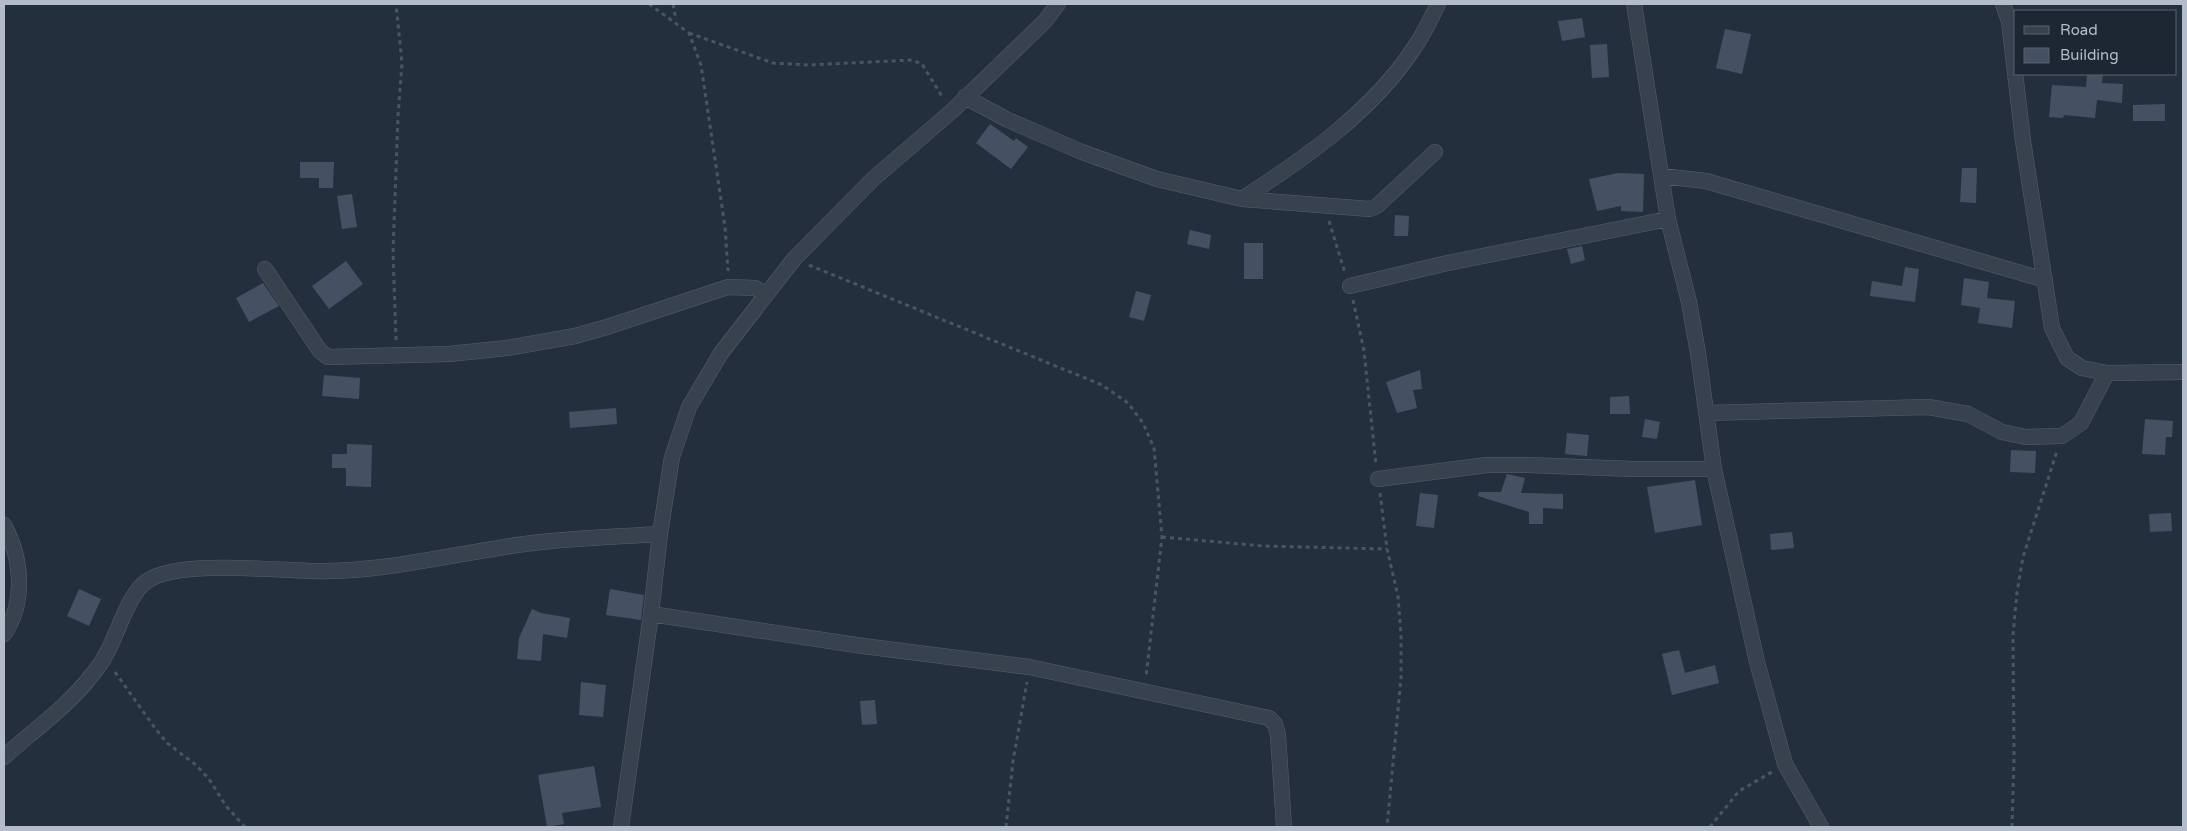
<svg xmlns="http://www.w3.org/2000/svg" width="2187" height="831" viewBox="0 0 2187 831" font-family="'Varela Round',sans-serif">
<rect width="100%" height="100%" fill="#242f3e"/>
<path fill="#455162" d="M 1582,18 L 1585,37 L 1562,41 L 1558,21 Z
M 1725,29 L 1751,34 L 1742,74 L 1716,68 Z
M 1607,44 L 1609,77 L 1592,78 L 1590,45 Z
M 2087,74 L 2103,74 L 2102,83 L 2123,84 L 2122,103 L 2097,100 L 2095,118 L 2064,115 L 2063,118 L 2049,117 L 2052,85 L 2086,87 Z
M 2165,104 L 2165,121 L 2133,121 L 2133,105 Z
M 990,124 L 1014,141 L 1016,138 L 1028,147 L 1011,169 L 976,143 Z
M 300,162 L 334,162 L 333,188 L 319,188 L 319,178 L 300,178 Z
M 1962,168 L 1977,168 L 1976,203 L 1960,202 Z
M 1618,173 L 1644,174 L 1643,212 L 1621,211 L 1621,206 L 1597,211 L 1589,179 Z
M 352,194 L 357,227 L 342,229 L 337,196 Z
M 1395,215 L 1409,216 L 1408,236 L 1394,236 Z
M 1190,230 L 1211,235 L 1209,249 L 1187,244 Z
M 1244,243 L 1263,243 L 1263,279 L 1244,279 Z
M 1582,246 L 1585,260 L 1571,264 L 1567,249 Z
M 346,261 L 363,284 L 329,309 L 312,286 Z
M 1905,267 L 1919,269 L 1915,302 L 1870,296 L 1872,281 L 1902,286 Z
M 1964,278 L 1989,282 L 1987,298 L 2015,301 L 2012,328 L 1978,323 L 1980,308 L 1961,305 Z
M 263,283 L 279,306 L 249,322 L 236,298 Z
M 1136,291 L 1151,295 L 1144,321 L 1129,317 Z
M 1420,370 L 1422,389 L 1413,390 L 1417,408 L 1397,413 L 1386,382 Z
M 324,375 L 360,378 L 359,399 L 322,396 Z
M 1629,396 L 1630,414 L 1610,414 L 1610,397 Z
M 616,408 L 617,424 L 570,428 L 569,412 Z
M 1645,419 L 1660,422 L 1657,439 L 1642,437 Z
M 2145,419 L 2173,421 L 2172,437 L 2166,437 L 2165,455 L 2142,454 Z
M 1567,433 L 1589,435 L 1587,456 L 1565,454 Z
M 347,444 L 372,445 L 371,487 L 346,486 L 346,468 L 332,468 L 332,454 L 347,454 Z
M 2011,450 L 2036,451 L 2035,473 L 2010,472 Z
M 1507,474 L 1525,478 L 1521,493 L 1563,494 L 1563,509 L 1543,508 L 1543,524 L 1529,524 L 1529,512 L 1478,496 L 1479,492 L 1501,492 Z
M 1695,480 L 1702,525 L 1655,533 L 1647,487 Z
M 1420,493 L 1438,495 L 1434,528 L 1416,526 Z
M 2171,513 L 2172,531 L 2150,532 L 2149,514 Z
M 1792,532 L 1794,548 L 1771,550 L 1770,534 Z
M 79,589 L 101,599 L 89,626 L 67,616 Z
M 610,589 L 644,595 L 641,620 L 606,615 Z
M 532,609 L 541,613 L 570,618 L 567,638 L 543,634 L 541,661 L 517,659 L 519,638 Z
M 1679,650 L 1685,673 L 1715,665 L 1719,683 L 1672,695 L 1662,654 Z
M 581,682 L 606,685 L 603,717 L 579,715 Z
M 875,700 L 877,724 L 862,725 L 860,701 Z
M 594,766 L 601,807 L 562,813 L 564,824 L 547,827 L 538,775 Z"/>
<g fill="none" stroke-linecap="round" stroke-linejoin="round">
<defs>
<path id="street" d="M 1634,4 L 1668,219 L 1689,302 L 1698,353 L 1714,469 L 1757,662 L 1785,764 L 1821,827
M 2003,4 L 2009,21 L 2023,141 L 2052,328 L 2067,358 L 2082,368 L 2107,373 L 2183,372
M 965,97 L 1008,120 L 1082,152 L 1157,179 L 1242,199 L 1370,209 L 1377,206 L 1435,152
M 1662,176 L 1706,181 L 2045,280
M 1242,199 C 1305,158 1372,112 1414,48 C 1424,34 1431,18 1438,4
M 265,269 L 320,351 L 328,357 L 449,354 L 507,348 L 575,336 L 607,327 L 728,287 L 755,288 L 766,294
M 1350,286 L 1443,264 L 1668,219
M 1707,413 L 1928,407 L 1968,414 L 2002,432 L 2026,437 L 2062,436 L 2081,423 L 2107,373
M 1378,479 L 1487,465 L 1527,465 L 1634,469 L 1714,469
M 4,525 C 22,558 26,602 4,634
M 651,614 L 863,646 L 1029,667 L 1269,718 L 1275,724 L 1278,735 L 1284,827
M 4,757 C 33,731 68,706 92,675 C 96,669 102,663 105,656 C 117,637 128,593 147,581 C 177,560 273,570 311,571 C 380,573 448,555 517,545 C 564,538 612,537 660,534
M 621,827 L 651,614 L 660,534 L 672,457 L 689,407 L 721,353 L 794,259 L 873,179 L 952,111 L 1045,21 L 1058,4"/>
</defs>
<use href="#street" stroke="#565f6c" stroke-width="16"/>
<path stroke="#44595c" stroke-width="3" stroke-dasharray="4 4" stroke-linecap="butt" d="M 649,4 L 689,33 L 701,65 L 725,227 L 728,271
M 673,4 L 676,20
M 689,33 L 773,63 L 808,65 L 912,60 L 922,64 L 943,98
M 1329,221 L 1345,273
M 809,265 L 1102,385 L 1128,403 L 1143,423 L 1154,448 L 1162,537 L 1146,677
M 1353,300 L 1364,351 L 1376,465
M 396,340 L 393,252 L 398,116 L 402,63 L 396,4
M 1380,493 L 1387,549 L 1398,596 L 1401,635 L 1401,678 L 1387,827
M 1162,537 L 1263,546 L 1387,549
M 115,672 L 155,728 L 167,743 L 196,765 L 209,779 L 226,806 L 245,827
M 1006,827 L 1013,761 L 1027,682
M 1710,827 L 1739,791 L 1772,772
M 2012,827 L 2014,758 L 2013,635 L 2017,592 L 2023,557 L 2057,451"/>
<use href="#street" stroke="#38414e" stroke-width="15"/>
</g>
<rect width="2187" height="831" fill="none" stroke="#b4bcc9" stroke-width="10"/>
<rect x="2014" y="10" width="162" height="65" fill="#1d2633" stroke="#59626f"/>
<rect x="2024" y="26" width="25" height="8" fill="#38414e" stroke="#59626f"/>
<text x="2060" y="35" font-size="15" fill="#b4bcc9">Road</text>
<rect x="2024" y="48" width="25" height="15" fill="#455162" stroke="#59626f"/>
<text x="2060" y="60" font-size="15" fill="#b4bcc9">Building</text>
</svg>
